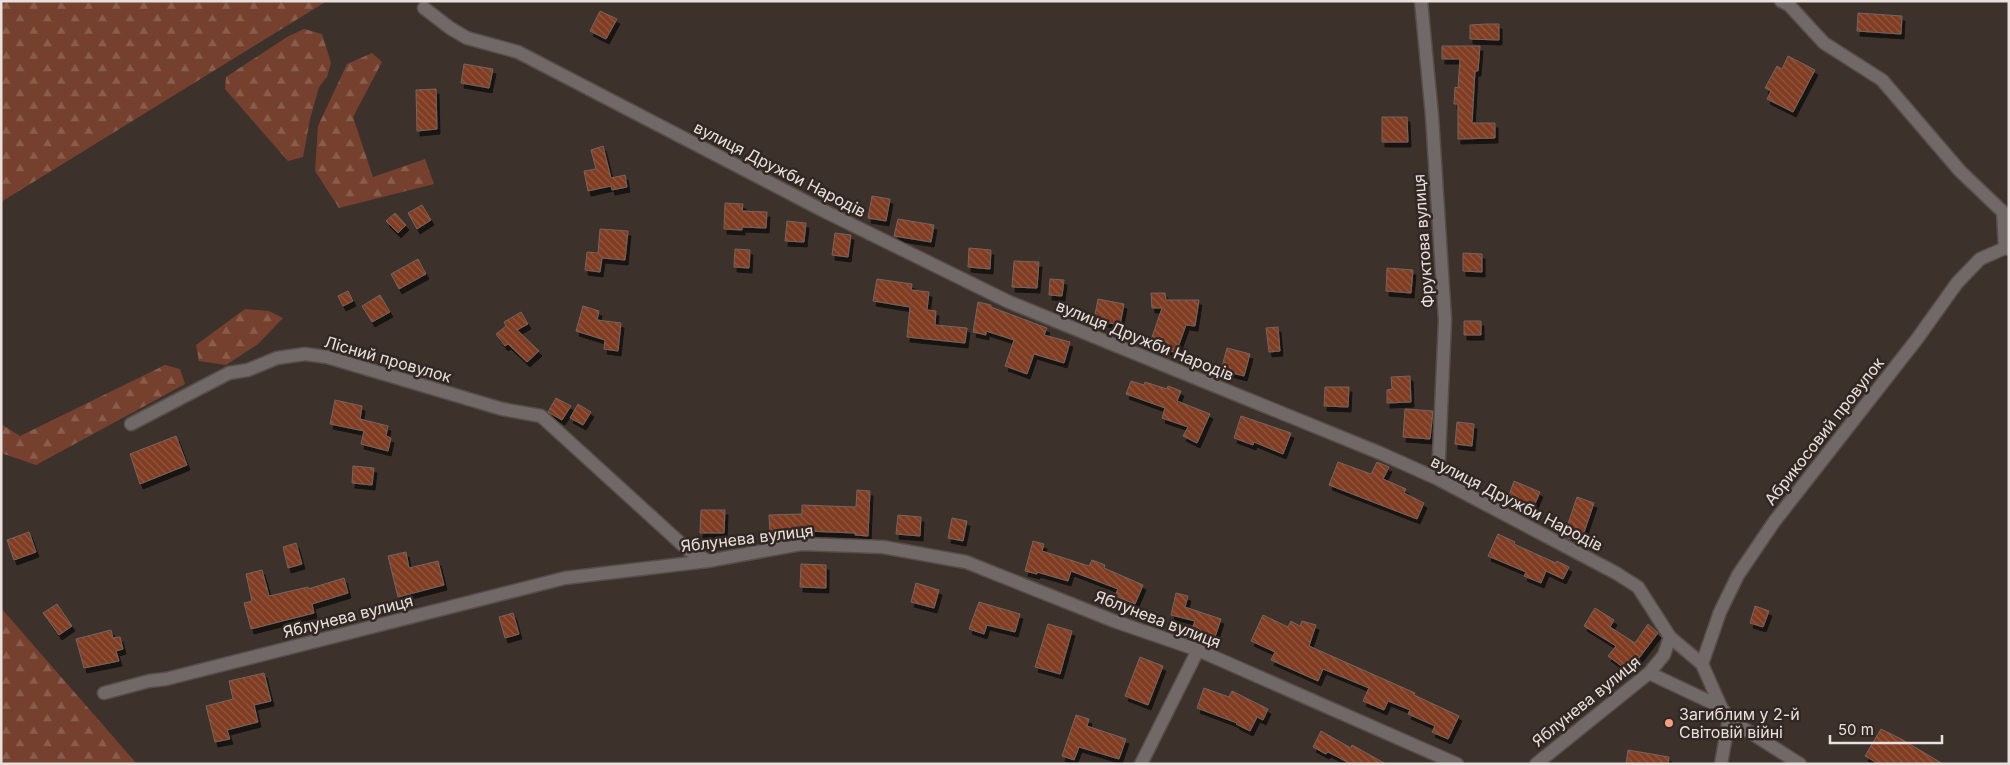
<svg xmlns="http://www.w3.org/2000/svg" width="2010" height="765" viewBox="0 0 2010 765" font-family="Inter,sans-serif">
<defs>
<pattern id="forest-firs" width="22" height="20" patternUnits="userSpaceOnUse" patternTransform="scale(1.25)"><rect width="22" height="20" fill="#75412e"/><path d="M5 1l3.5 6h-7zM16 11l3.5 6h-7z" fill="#895c4c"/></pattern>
<pattern id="building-back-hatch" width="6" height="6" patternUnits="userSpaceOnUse" patternTransform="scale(1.25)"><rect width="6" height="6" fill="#803c22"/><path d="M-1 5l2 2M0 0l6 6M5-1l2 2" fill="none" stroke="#925842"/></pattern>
<filter id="shadow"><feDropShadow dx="3" dy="5" stdDeviation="0" flood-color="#0009"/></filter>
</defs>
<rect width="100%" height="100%" fill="#3d312c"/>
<path fill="url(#forest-firs)" d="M 1,1 L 327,1 L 1,202 Z
M 304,29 L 322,34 L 331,63 L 327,77 L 319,87 L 310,119 L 303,157 L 288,161 L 225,89 L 226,77 L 287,37 Z
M 372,53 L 382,62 L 353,117 L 373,177 L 425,159 L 434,184 L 339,208 L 315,171 L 318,126 L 347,64 Z
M 245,309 L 269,311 L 283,318 L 258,344 L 226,365 L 199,361 L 196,345 Z
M 165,365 L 180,369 L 185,384 L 36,465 L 1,453 L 1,424 L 20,436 Z
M 1,608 L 137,764 L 1,764 Z"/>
<path fill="url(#building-back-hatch)" stroke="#736560" filter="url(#shadow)" d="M 600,11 L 617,19 L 606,39 L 590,31 Z
M 1858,13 L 1902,16 L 1901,34 L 1857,31 Z
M 1486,24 L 1499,24 L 1499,40 L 1470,39 L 1470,25 Z
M 1442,46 L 1480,46 L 1478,71 L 1475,71 L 1472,123 L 1495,123 L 1495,138 L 1458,139 L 1458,104 L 1454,104 L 1455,87 L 1458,88 L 1460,59 L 1442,59 Z
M 1788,56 L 1815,70 L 1793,112 L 1767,99 L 1771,91 L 1765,88 L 1777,66 L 1782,69 Z
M 464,64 L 493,69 L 489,88 L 461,83 Z
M 436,89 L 437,129 L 417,131 L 416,90 Z
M 1382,117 L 1407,117 L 1408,142 L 1382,142 Z
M 603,146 L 611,178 L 625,175 L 627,187 L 612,190 L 611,186 L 588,191 L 584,171 L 596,169 L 591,150 Z
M 872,196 L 890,199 L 886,221 L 868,218 Z
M 725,203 L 743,204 L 742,211 L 767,212 L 766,228 L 742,227 L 742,230 L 724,229 Z
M 422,205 L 431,220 L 417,229 L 408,213 Z
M 395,213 L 406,225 L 398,233 L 386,221 Z
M 898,219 L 934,225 L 931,242 L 894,236 Z
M 787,221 L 806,223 L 804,242 L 785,241 Z
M 600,229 L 628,231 L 625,260 L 602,258 L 600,272 L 585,270 L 587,252 L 598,253 Z
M 835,233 L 851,235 L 848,257 L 832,255 Z
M 969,248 L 991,250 L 990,269 L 968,267 Z
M 735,249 L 750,250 L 749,268 L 734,267 Z
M 1463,253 L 1482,254 L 1482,272 L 1463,271 Z
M 418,259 L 426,274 L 399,289 L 391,274 Z
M 1014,261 L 1039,262 L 1037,288 L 1012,287 Z
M 1387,268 L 1413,270 L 1411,293 L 1386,291 Z
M 877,279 L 912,284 L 911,290 L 929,292 L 927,310 L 936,311 L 935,325 L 967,328 L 965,343 L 907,337 L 910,307 L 873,301 Z
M 1050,279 L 1064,280 L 1062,296 L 1049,295 Z
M 348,291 L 353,301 L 343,306 L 338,296 Z
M 1151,293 L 1165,293 L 1166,300 L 1199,300 L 1195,326 L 1186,325 L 1176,353 L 1150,343 L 1162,308 L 1152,308 Z
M 380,295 L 390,312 L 372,322 L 362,306 Z
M 1098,299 L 1124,304 L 1120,325 L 1094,320 Z
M 978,302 L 991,305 L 991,307 L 1047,328 L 1044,335 L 1070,342 L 1064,363 L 1034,354 L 1027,374 L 1005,366 L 1014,340 L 986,331 L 986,335 L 973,332 Z
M 583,306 L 599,311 L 597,320 L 621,323 L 618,351 L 604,349 L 605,340 L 576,331 Z
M 521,312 L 528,324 L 517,330 L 539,351 L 527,362 L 508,344 L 505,346 L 496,334 L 506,326 L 504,322 Z
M 1464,321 L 1481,321 L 1481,335 L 1464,335 Z
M 1278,327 L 1280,351 L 1269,352 L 1266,328 Z
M 1227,348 L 1250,354 L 1244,376 L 1221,370 Z
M 1410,376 L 1411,402 L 1387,403 L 1387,390 L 1392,389 L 1391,377 Z
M 1131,381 L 1144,385 L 1145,382 L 1167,389 L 1168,386 L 1181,391 L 1177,401 L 1210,414 L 1197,443 L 1183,436 L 1188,427 L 1162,418 L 1165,408 L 1126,394 Z
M 1325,387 L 1349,387 L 1348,407 L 1324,406 Z
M 556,398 L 571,406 L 562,420 L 548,412 Z
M 335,400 L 362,406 L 360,419 L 388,426 L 386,436 L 391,438 L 388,451 L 361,444 L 364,431 L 330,424 Z
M 578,404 L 591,412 L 583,425 L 570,418 Z
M 1405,409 L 1433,411 L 1430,439 L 1403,437 Z
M 1241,416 L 1291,433 L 1283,454 L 1254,442 L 1253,445 L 1234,438 Z
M 1457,422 L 1474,424 L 1472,446 L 1455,444 Z
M 176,436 L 187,465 L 140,484 L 130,454 Z
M 1338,462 L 1371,474 L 1377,462 L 1389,467 L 1383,479 L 1406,489 L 1404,493 L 1424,503 L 1417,519 L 1329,485 Z
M 353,466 L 374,468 L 372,485 L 352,483 Z
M 1514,481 L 1540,492 L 1532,511 L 1507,501 Z
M 857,490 L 870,491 L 868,536 L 855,535 L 855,533 L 782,530 L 782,534 L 770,534 L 769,515 L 802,514 L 802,505 L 856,507 Z
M 1577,497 L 1594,503 L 1580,544 L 1564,536 Z
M 701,510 L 725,510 L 724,533 L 700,533 Z
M 898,515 L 921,517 L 920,536 L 896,534 Z
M 952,518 L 967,521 L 963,541 L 948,538 Z
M 29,532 L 36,552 L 14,560 L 7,540 Z
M 1498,534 L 1515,542 L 1514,544 L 1556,563 L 1557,561 L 1569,567 L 1563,579 L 1546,571 L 1541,583 L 1524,576 L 1526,572 L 1488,556 Z
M 1033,541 L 1044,544 L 1042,551 L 1089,566 L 1092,560 L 1105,565 L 1104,568 L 1143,585 L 1135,604 L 1115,596 L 1118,589 L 1071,571 L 1068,581 L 1037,572 L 1037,574 L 1025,571 Z
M 296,543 L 302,564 L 288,568 L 283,547 Z
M 406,552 L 409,568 L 438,561 L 444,585 L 398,597 L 388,556 Z
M 801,564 L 826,565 L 826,588 L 800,587 Z
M 262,570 L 269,596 L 308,587 L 308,589 L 344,578 L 348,593 L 312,604 L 314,613 L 251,629 L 244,603 L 252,601 L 246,574 Z
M 916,583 L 939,590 L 934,608 L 911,602 Z
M 1176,593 L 1188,596 L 1185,607 L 1221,619 L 1215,637 L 1192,629 L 1195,621 L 1171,615 Z
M 979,602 L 1020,614 L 1015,632 L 987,625 L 984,634 L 969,629 Z
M 57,604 L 72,626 L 59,635 L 43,613 Z
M 1755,606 L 1769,611 L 1763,627 L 1750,623 Z
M 1595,608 L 1614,620 L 1610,627 L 1635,643 L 1648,624 L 1658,633 L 1636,662 L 1631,658 L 1624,668 L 1608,656 L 1616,646 L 1584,626 Z
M 513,613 L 519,634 L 505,638 L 499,617 Z
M 1263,615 L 1288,627 L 1291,621 L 1300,626 L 1302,621 L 1316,625 L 1309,646 L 1415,693 L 1414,695 L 1459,716 L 1448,739 L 1432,732 L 1435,726 L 1408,714 L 1410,710 L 1388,701 L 1384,710 L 1363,701 L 1369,688 L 1323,669 L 1318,681 L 1271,660 L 1275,652 L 1251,641 Z
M 1048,624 L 1072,631 L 1060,674 L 1035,667 Z
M 111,630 L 113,638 L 120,637 L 123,649 L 116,651 L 119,661 L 84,668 L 76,639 Z
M 1140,657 L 1163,666 L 1148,705 L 1125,696 Z
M 264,673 L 271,701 L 254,705 L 258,722 L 227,730 L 230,739 L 215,742 L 206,706 L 233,699 L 229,681 Z
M 1204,688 L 1229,697 L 1232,691 L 1268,709 L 1263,720 L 1257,717 L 1250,731 L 1236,724 L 1237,723 L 1197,708 Z
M 1076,715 L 1089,719 L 1087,726 L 1126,739 L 1119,759 L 1079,747 L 1074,760 L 1062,756 Z
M 1881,729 L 1903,740 L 1943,764 L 1879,764 L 1865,756 Z
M 1321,731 L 1351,748 L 1352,745 L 1386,764 L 1351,764 L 1328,752 L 1326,754 L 1313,747 Z
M 1628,750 L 1669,757 L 1668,764 L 1626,764 Z"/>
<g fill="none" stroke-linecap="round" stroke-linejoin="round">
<defs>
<path id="minor" d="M 1421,1 L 1432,116 L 1445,320 L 1438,479
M 1781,1 L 1789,5 L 1824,43 L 1882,80 L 1960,171 L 2003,212 L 2005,248
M 424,8 L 450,28 L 467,38 L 518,52 L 822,210 L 1009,302 L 1380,453 L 1438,479 L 1616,573 L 1638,587 L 1670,637 L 1702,664 L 1721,707 L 1729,719 L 1800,764
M 131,424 L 229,373 L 248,370 L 277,358 L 305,354 L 327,357 L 502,409 L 541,416 L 687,549 L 708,561
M 1702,664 L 1720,612 L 1738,575 L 1774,522 L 1917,339 L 1957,283 L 1980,259 L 2005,248 L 2009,249
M 1649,673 L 1721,707
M 104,693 L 149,681 L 166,679 L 565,578 L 708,561 L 801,544 L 883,547 L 966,562 L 1114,621 L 1198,650 L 1457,764
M 1141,764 L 1198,650
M 1536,764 L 1649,673 L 1664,655 L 1670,637
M 1721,764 L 1729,719"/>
</defs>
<use href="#minor" stroke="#594d48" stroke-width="15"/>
<use href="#minor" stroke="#706967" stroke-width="12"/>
</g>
<circle fill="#f3a082" stroke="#322723" stroke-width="2" cx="1669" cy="723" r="5"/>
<g text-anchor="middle" stroke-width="5" stroke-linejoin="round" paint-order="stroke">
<g font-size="16" fill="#e9e1de" stroke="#322723">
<text transform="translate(780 169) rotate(27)" y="6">вулиця Дружби Народів</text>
<text transform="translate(1423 241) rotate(-94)" y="6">Фруктова вулиця</text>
<text transform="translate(1145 340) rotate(22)" y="6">вулиця Дружби Народів</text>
<text transform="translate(388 359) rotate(16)" y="6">Лісний провулок</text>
<text transform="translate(1824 431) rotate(-52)" y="6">Абрикосовий провулок</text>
<text transform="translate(1517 503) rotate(27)" y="6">вулиця Дружби Народів</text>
<text transform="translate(747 538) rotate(-7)" y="6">Яблунева вулиця</text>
<text transform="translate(348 616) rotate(-14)" y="6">Яблунева вулиця</text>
<text transform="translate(1158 619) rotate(21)" y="6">Яблунева вулиця</text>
<text transform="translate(1586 701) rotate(-39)" y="6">Яблунева вулиця</text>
</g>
<g font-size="16" fill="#e9e1de" stroke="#322723" text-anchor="start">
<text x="1679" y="720">Загиблим у 2-й<tspan x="1679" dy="18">Світовій війні</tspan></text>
</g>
</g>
<rect width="2010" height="765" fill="none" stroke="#e9e1de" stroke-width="5"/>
<path d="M1830 735v8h112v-8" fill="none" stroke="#e9e1de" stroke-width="2.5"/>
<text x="1838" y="735" font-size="15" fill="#e9e1de" stroke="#322723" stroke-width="4" paint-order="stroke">50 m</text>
</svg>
